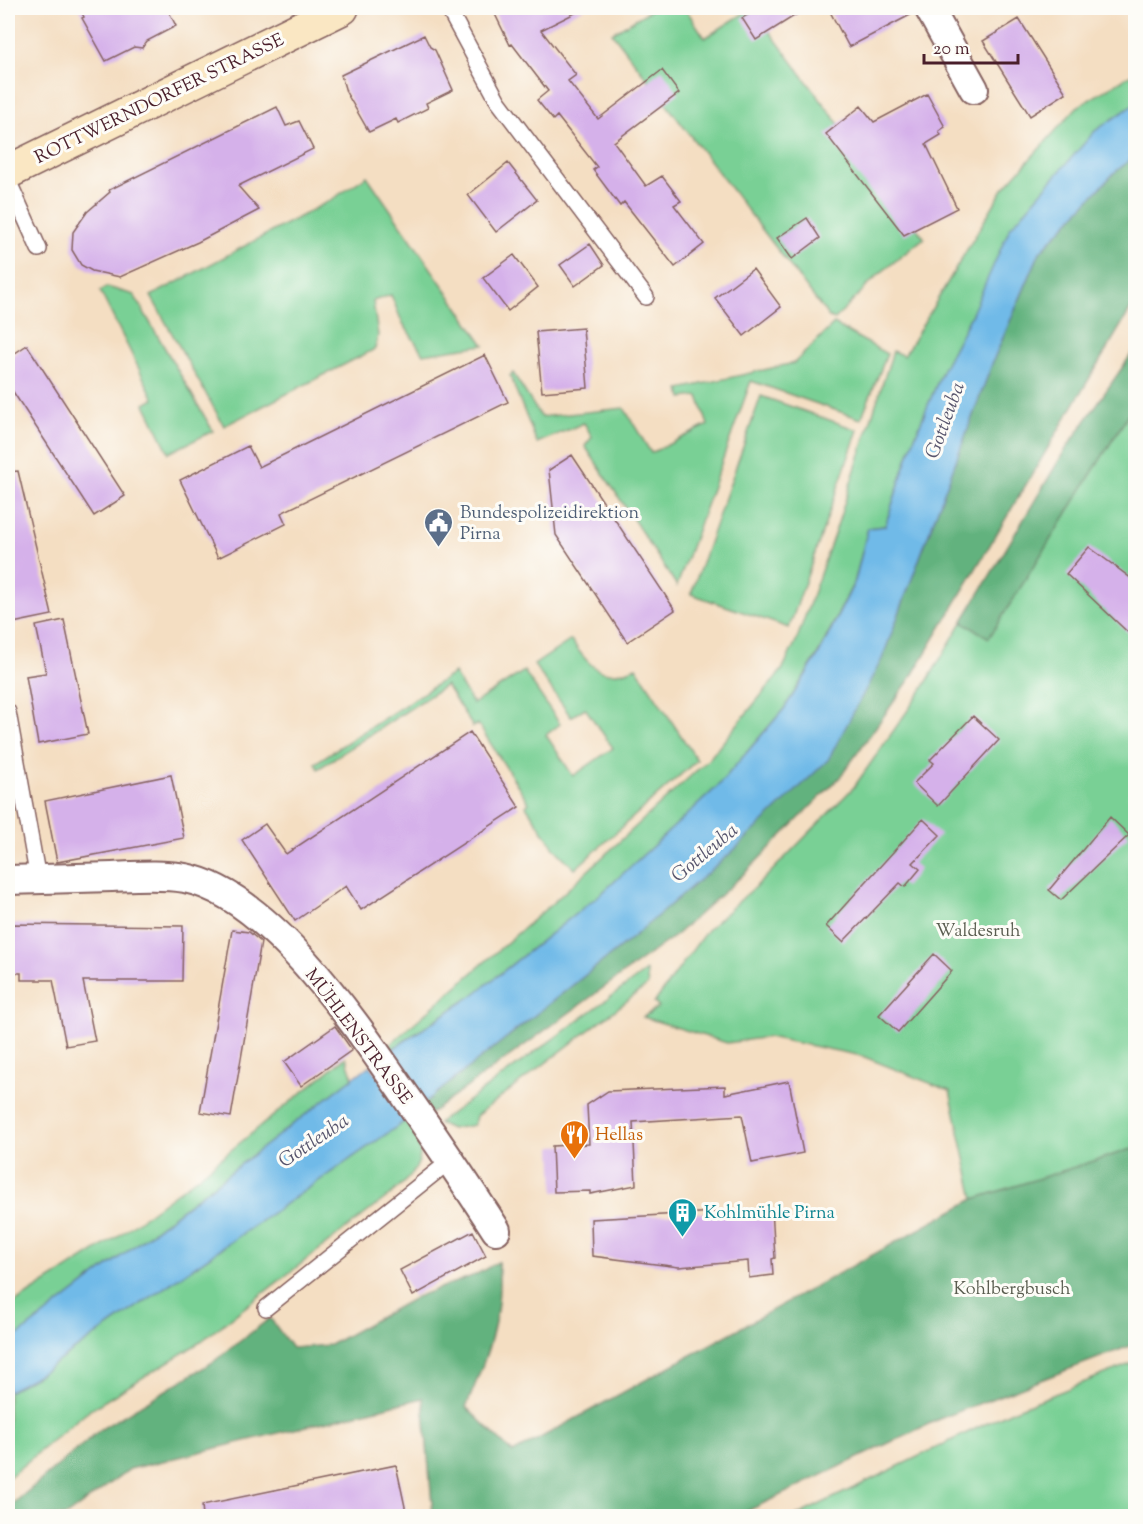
<svg xmlns="http://www.w3.org/2000/svg" width="1143" height="1524" viewBox="0 0 1143 1524" font-family="'Sorts Mill Goudy',serif">
<rect width="100%" height="100%" fill="#fdfcf7"/>
<filter id="ink" filterUnits="userSpaceOnUse"><feTurbulence type="fractalNoise" baseFrequency=".0167" numOctaves="2"/><feDisplacementMap in="SourceGraphic" scale="12" xChannelSelector="R" yChannelSelector="G"/><feConvolveMatrix kernelMatrix="1 2 1 2 8 2 1 2 1" color-interpolation-filters="sRGB"/></filter>
<filter id="wash" filterUnits="userSpaceOnUse"><feTurbulence type="fractalNoise" baseFrequency=".008" numOctaves="4" result="noise"/><feDisplacementMap in="SourceGraphic" scale="24" xChannelSelector="R" yChannelSelector="G"/><feGaussianBlur stdDeviation="1.35" result="paint"/><feColorMatrix in="noise" values="0 0 0 0 0 0 0 0 0 0 0 0 0 0 0 0 0 1.4 0 .05"/><feComposite in="paint" operator="in"/></filter>
<g filter="url(#wash)">
<rect width="100%" height="100%" fill="#f4dec2"/>
<path fill="#79d095" stroke="#627860" stroke-width="1.5" d="M 654,8 L 685,8 L 705,38 L 752,8 L 924,238 L 878,275 L 835,319 L 829,317 L 612,33 Z
M 1135,72 L 1135,104 L 1095,131 L 971,316 L 943,369 L 914,439 L 885,526 L 868,528 L 855,580 L 818,654 L 784,709 L 717,787 L 602,893 L 472,996 L 392,1049 L 389,1045 L 556,900 L 709,759 L 782,670 L 797,639 L 837,526 L 893,351 L 904,356 L 1003,189 L 1077,107 Z
M 367,176 L 484,345 L 423,354 L 402,322 L 391,295 L 373,301 L 378,335 L 375,349 L 224,426 L 151,296 L 331,200 Z
M 107,287 L 134,295 L 213,431 L 169,453 L 145,404 L 154,399 L 100,291 Z
M 834,324 L 887,354 L 861,419 L 751,381 L 677,586 L 585,446 L 592,437 L 584,423 L 537,443 L 510,376 L 513,373 L 541,417 L 624,408 L 651,453 L 708,425 L 698,396 L 682,398 L 680,389 L 794,363 Z
M 761,396 L 858,430 L 789,628 L 691,594 Z
M 1135,404 L 1135,1148 L 974,1199 L 950,1091 L 862,1056 L 768,1037 L 727,1043 L 643,1017 L 659,1007 L 654,1003 L 707,930 L 764,879 L 854,787 L 922,690 L 962,622 L 989,637 Z
M 571,640 C 590,667 602,683 636,667 L 697,760 L 575,869 L 555,849 L 526,806 L 529,803 L 478,724 L 473,727 L 446,685 L 318,769 L 315,763 L 454,673 L 473,704 L 524,671 L 560,724 L 546,735 L 573,776 L 613,748 L 585,708 L 571,717 L 534,665 Z
M 646,971 L 648,985 L 476,1116 L 474,1125 L 451,1129 L 438,1123 Z
M 346,1057 L 353,1078 L 8,1343 L 8,1307 L 117,1237 L 199,1176 Z
M 408,1119 C 429,1157 422,1167 391,1194 L 199,1343 L 85,1413 L 8,1478 L 8,1392 L 41,1373 Z
M 1135,1362 L 1135,1516 L 796,1516 L 1012,1411 Z"/>
<path fill="#62b27e" stroke="#566854" stroke-width="1.5" d="M 1135,156 L 1135,302 L 910,679 L 841,776 L 745,873 L 676,935 L 430,1114 L 423,1104 L 627,942 L 733,851 L 882,659 L 995,356 L 1040,252 L 1114,173 Z
M 1135,349 L 1135,404 L 989,638 L 962,622 L 1064,452 Z
M 1135,1148 L 1135,1344 L 939,1419 L 737,1516 L 433,1516 L 423,1398 L 130,1469 L 66,1516 L 8,1516 L 8,1508 L 101,1429 L 213,1362 L 270,1318 L 292,1348 L 330,1345 L 416,1297 L 475,1275 L 498,1262 C 504,1314 486,1360 466,1407 L 513,1453 L 974,1199 Z"/>
<path fill="#6fbae8" stroke="#5c6c8a" stroke-width="1.5" d="M 1135,104 L 1135,156 L 1114,173 L 1040,252 L 995,356 L 882,659 L 828,760 L 733,851 L 627,942 L 423,1104 L 387,1053 L 472,996 L 602,893 L 717,787 L 784,709 L 819,654 L 855,581 L 868,528 L 885,526 L 914,439 L 943,369 L 971,316 L 1010,228 L 1095,131 Z
M 370,1065 L 408,1119 L 41,1373 L 8,1392 L 8,1343 Z"/>
<g id="blocks">
<path fill="#d5b1ea" d="M 79,8 L 167,8 L 176,26 L 147,41 L 142,48 L 134,47 L 106,61 L 82,18 L 84,17 Z
M 492,8 L 585,8 L 541,30 L 576,75 L 568,81 L 598,119 L 662,70 L 679,93 L 614,142 L 646,186 L 662,176 L 681,201 L 674,205 L 704,244 L 675,267 L 624,202 L 620,206 L 593,170 L 597,167 L 557,116 L 553,120 L 537,100 L 548,91 L 512,44 L 510,45 Z
M 759,8 L 807,8 L 756,40 L 742,18 Z
M 828,8 L 913,8 L 914,13 L 849,47 Z
M 1019,19 L 1066,93 L 1030,116 L 983,41 Z
M 424,35 L 430,47 L 435,50 L 453,90 L 426,103 L 428,108 L 398,123 L 396,119 L 369,132 L 346,92 L 341,75 Z
M 927,94 L 945,127 L 939,131 L 941,135 L 926,144 L 957,208 L 904,235 L 826,134 L 861,106 L 874,122 Z
M 277,107 L 286,126 L 299,121 L 313,149 L 238,186 L 259,210 L 198,242 L 120,277 L 92,271 L 81,265 L 72,250 L 73,232 L 87,212 L 110,192 L 109,190 Z
M 508,163 L 537,200 L 496,232 L 468,195 Z
M 807,218 L 820,238 L 792,259 L 777,238 Z
M 590,244 L 604,265 L 575,286 L 560,265 Z
M 514,255 L 538,287 L 508,311 L 483,278 Z
M 753,269 L 781,307 L 744,336 L 715,298 Z
M 583,328 L 588,388 L 542,392 L 536,332 Z
M 27,345 L 125,496 L 94,516 L 8,384 L 8,358 Z
M 485,355 L 508,402 L 281,513 L 286,524 L 218,558 L 180,480 L 248,446 L 259,467 Z
M 572,455 L 675,610 L 627,642 L 556,535 L 549,470 Z
M 18,471 L 52,615 L 8,624 L 8,472 Z
M 1089,547 L 1136,582 L 1136,640 L 1066,574 Z
M 64,620 L 88,734 L 38,744 L 26,676 L 46,673 L 36,626 Z
M 973,716 L 999,740 L 938,806 L 914,783 L 934,763 L 930,760 Z
M 470,732 L 519,807 L 361,910 L 346,886 L 295,921 L 242,840 L 265,824 L 286,854 Z
M 171,775 L 184,838 L 57,862 L 45,801 Z
M 1110,817 L 1129,835 L 1061,900 L 1049,890 Z
M 923,819 L 940,835 L 913,863 L 920,869 L 905,887 L 900,883 L 843,942 L 826,926 Z
M 8,924 L 183,926 L 182,981 L 83,981 L 95,1041 L 66,1046 L 53,980 L 21,980 L 21,973 L 8,973 Z
M 232,930 L 249,932 L 261,942 L 231,1117 L 200,1112 Z
M 934,954 L 952,971 L 898,1032 L 879,1015 Z
M 335,1026 L 352,1050 L 301,1086 L 284,1062 Z
M 789,1081 L 803,1153 L 752,1163 L 742,1115 L 633,1122 L 636,1185 L 590,1194 L 590,1191 L 554,1192 L 552,1146 L 589,1144 L 587,1105 L 608,1091 L 725,1086 L 725,1094 Z
M 772,1209 L 775,1258 L 772,1259 L 773,1275 L 749,1278 L 748,1261 L 679,1267 L 592,1256 L 591,1219 Z
M 473,1231 L 486,1256 L 413,1296 L 400,1270 Z
M 396,1465 L 407,1516 L 203,1516 L 202,1505 Z"/>
</g>
</g>
<g filter="url(#ink)">
<use href="#blocks" fill-opacity="0" stroke="#866260" stroke-width="1.5"/>
<g fill="none" stroke-linecap="round" stroke-linejoin="round">
<defs>
<path id="lane" d="M 448,8 L 498,101 L 646,297
M 8,180 L 39,249
M 8,712 L 38,879
M 266,1308 L 451,1160"/>
<path id="street" d="M 929,8 L 974,89
M 8,880 C 42,879 77,878 112,877 C 136,876 161,874 185,878 C 271,895 359,1029 407,1098 C 437,1141 467,1185 496,1230"/>
<path id="secondary" d="M 8,172 L 342,8"/>
</defs>
<use href="#lane" stroke="#866260" stroke-width="18"/>
<use href="#street" stroke="#866260" stroke-width="32"/>
<use href="#secondary" stroke="#866260" stroke-width="36"/>
<use href="#lane" stroke="#fff" stroke-width="15"/>
<use href="#street" stroke="#fff" stroke-width="28"/>
<use href="#secondary" stroke="#fae7c3" stroke-width="33"/>
</g>
</g>
<defs>
<symbol id="civic-pin" viewBox="-11 -11 22 30"><path d="M0 17L-7.5 6A9.5 9.5 0 1 1 7.5 6Z" fill="#5c6f8a" stroke="#fdfcf7"/><path d="M-.6-6.5H3V-4.5H.6V-3L4-1V1h2V6H-6V1h2V-1L-.6-3ZM-1.2 2.5V6h2.4V2.5Z" fill="#fff"/></symbol>
<symbol id="restaurant-pin" viewBox="-11 -11 22 30"><path d="M0 17L-7.5 6A9.5 9.5 0 1 1 7.5 6Z" fill="#e8710a" stroke="#fdfcf7"/><path d="M-5-6h1v4h1v-4h1v4h1v-4h1v5L-1.5 .5V6h-2V.5L-5-1ZM5-6V6H3V1.5H1.5Q1.5-4 5-6Z" fill="#fff"/></symbol>
<symbol id="building-pin" viewBox="-11 -11 22 30"><path d="M0 17L-7.5 6A9.5 9.5 0 1 1 7.5 6Z" fill="#0f9aa8" stroke="#fdfcf7"/><path d="M-4-6H4V6H1V3H-1V6H-4ZM-2.5-4.3h1.7v1.8h-1.7ZM.8-4.3h1.7v1.8H.8ZM-2.5-1h1.7V.8h-1.7ZM.8-1h1.7V.8H.8Z" fill="#fff"/></symbol>
</defs>
<g fill-rule="evenodd">
<use href="#civic-pin" x="422" y="506" width="33" height="45"/>
<use href="#restaurant-pin" x="558" y="1118" width="33" height="45"/>
<use href="#building-pin" x="666" y="1196" width="33" height="45"/>
</g>
<g text-anchor="middle" stroke-width="6" stroke-linejoin="round" paint-order="stroke">
<g font-size="18" fill="#4a1f2b" stroke="#fdfcf7">
<text transform="translate(159 98) rotate(-26)" y="6">ROTTWERNDORFER STRASSE</text>
<text transform="translate(359 1036) rotate(53)" y="6">MÜHLENSTRASSE</text>
</g>
<g font-size="18" fill="#4e5e75" stroke="#fdfcf7" text-anchor="start">
<text x="460" y="518">Bundespolizeidirektion<tspan x="460" dy="21">Pirna</tspan></text>
</g>
<g font-size="18" fill="#5a5d50" stroke="#fdfcf7">
<text x="978" y="936">Waldesruh</text>
<text x="1012" y="1294">Kohlbergbusch</text>
</g>
<g font-size="18" fill="#c56008" stroke="#fdfcf7" text-anchor="start">
<text x="595" y="1140">Hellas</text>
</g>
<g font-size="18" fill="#0d838f" stroke="#fdfcf7" text-anchor="start">
<text x="704" y="1218">Kohlmühle Pirna</text>
</g>
<g font-size="20" font-style="italic" fill="#57556d" stroke="#fdfcf7">
<text transform="translate(944 420) rotate(-70)" y="7">Gottleuba</text>
<text transform="translate(704 852) rotate(-40)" y="7">Gottleuba</text>
<text transform="translate(313 1140) rotate(-34)" y="7">Gottleuba</text>
</g>
</g>
<rect width="1143" height="1524" fill="none" stroke="#fdfcf7" stroke-width="30"/>
<path d="M924 54v9h94v-9" fill="none" stroke="#4a1f2b" stroke-width="3"/>
<text x="933" y="54" font-size="18" fill="#4a1f2b" stroke="#fdfcf7" stroke-width="4.5" paint-order="stroke">20 m</text>
</svg>
